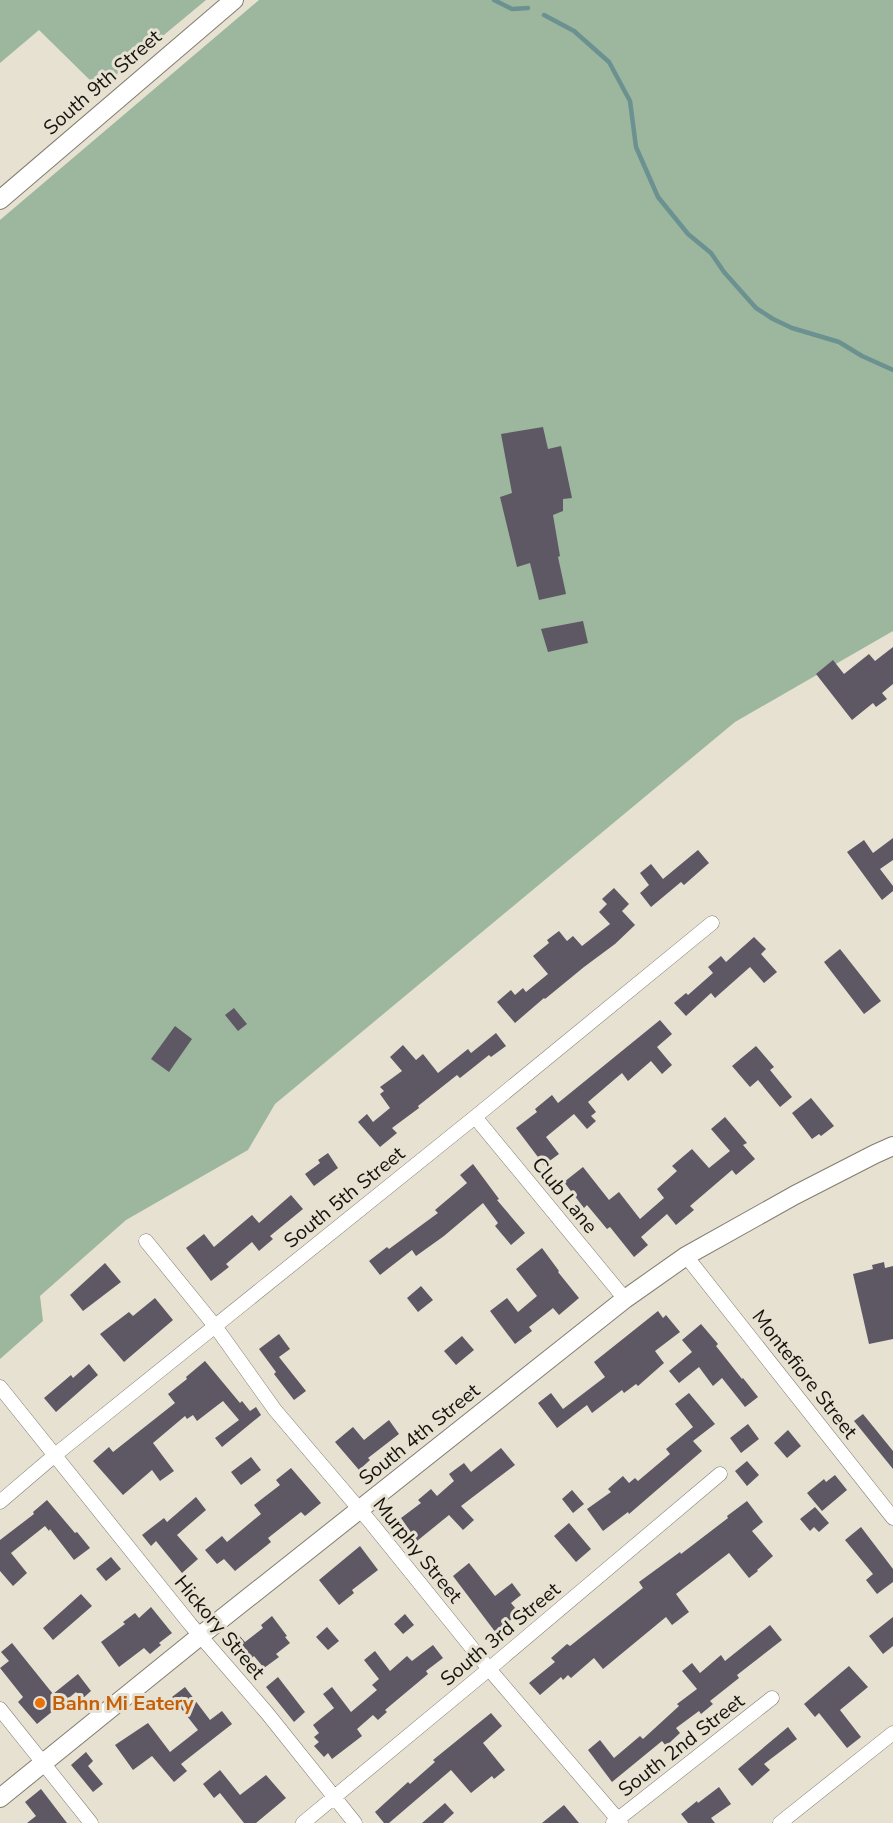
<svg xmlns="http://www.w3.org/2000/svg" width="893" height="1823" viewBox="0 0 893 1823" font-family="'Nunito Sans',sans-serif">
<rect width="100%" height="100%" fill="#e7e1d2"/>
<path fill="#9cb79d" d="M 0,0 L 206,0 L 99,89 L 39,30 L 0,63 Z
M 259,0 L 893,0 L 893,631 L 735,722 L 275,1104 L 248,1150 L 126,1220 L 40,1296 L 43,1321 L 0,1359 L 0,220 Z"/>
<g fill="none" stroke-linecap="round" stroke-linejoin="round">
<path stroke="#6b9190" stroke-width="4.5" d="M 494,0 L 512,9 L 528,8
M 544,15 L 574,31 L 609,62 L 630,101 L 636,147 L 658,197 L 688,234 L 711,253 L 724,272 L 756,308 L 773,319 L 792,328 L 839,342 L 862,356 L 893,370"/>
</g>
<path fill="#5d5864" d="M 543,427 L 548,449 L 561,446 L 572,498 L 563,499 L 563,511 L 553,515 L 560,556 L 558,557 L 566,594 L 539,600 L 530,563 L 517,567 L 500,497 L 512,493 L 501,434 Z
M 583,621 L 588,643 L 548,652 L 541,629 Z
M 893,647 L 893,684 L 882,693 L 887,699 L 876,707 L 873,703 L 852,720 L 816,674 L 833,660 L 844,674 L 869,654 L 875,661 Z
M 893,838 L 893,860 L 880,869 L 893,886 L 893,891 L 882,900 L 847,852 L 864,840 L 873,853 Z
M 698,850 L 709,863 L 684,885 L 681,882 L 651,907 L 640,893 L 649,885 L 640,873 L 651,864 L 663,879 Z
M 614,888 L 629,904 L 622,911 L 635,925 L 615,944 L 584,967 L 545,999 L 544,998 L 515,1023 L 497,1002 L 511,990 L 515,995 L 523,988 L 526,992 L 548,974 L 533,956 L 549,943 L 547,940 L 559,931 L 567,941 L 573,936 L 582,946 L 610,924 L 599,912 L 607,904 L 602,899 Z
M 754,937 L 766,949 L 761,954 L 777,972 L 764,983 L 750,967 L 715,998 L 711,993 L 686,1016 L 674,1003 L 686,993 L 688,995 L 713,973 L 708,967 L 721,956 L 726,962 Z
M 840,949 L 881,1001 L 864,1014 L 824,962 Z
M 234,1008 L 247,1024 L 238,1031 L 225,1015 Z
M 660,1020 L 672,1034 L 657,1047 L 672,1065 L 662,1074 L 651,1061 L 628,1081 L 622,1073 L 588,1102 L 596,1112 L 591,1116 L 596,1121 L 587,1129 L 574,1114 L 546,1137 L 559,1154 L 544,1165 L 516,1128 L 537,1112 L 535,1109 L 552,1095 L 558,1103 Z
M 175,1026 L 192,1039 L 169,1072 L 151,1059 Z
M 496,1033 L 506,1046 L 491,1057 L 489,1055 L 460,1078 L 457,1075 L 418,1106 L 419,1108 L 392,1128 L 397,1133 L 380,1147 L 358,1122 L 367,1114 L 373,1122 L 390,1108 L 380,1094 L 384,1091 L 380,1087 L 402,1071 L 390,1057 L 403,1045 L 416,1060 L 423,1054 L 438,1073 L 468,1049 L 471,1053 Z
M 756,1046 L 774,1067 L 770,1070 L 792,1097 L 780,1107 L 758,1080 L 750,1087 L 732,1066 Z
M 811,1098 L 834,1126 L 821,1136 L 819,1134 L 812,1139 L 792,1113 Z
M 725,1117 L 747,1143 L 743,1145 L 755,1159 L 736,1175 L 732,1170 L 690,1206 L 694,1210 L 676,1225 L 667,1214 L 641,1237 L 648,1245 L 634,1257 L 610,1227 L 607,1229 L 587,1205 L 584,1208 L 564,1182 L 583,1167 L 609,1200 L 619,1192 L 640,1219 L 664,1198 L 657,1189 L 677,1171 L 672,1166 L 692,1149 L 709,1168 L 730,1151 L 711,1129 Z
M 328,1153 L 338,1168 L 314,1186 L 305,1174 L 320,1163 L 318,1160 Z
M 473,1164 L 499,1199 L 497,1200 L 525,1233 L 511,1245 L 495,1226 L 498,1223 L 483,1203 L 444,1236 L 416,1256 L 412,1250 L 380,1275 L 369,1261 L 387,1247 L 389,1249 L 438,1213 L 435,1210 L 467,1183 L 460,1175 Z
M 291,1195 L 303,1209 L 270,1236 L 273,1239 L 259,1251 L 252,1242 L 226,1264 L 229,1267 L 211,1281 L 186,1248 L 204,1234 L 214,1247 L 252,1215 L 259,1223 Z
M 542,1248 L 559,1271 L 558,1272 L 579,1298 L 559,1315 L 553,1308 L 529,1327 L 532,1331 L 515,1344 L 490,1311 L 507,1298 L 518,1312 L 537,1296 L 516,1269 Z
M 884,1262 L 885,1268 L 893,1266 L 893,1339 L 869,1344 L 853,1274 L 873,1269 L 872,1265 Z
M 105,1263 L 121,1282 L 83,1311 L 70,1295 Z
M 421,1286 L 433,1300 L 418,1312 L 407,1298 Z
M 155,1298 L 173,1320 L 124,1362 L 100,1334 L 129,1312 L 133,1316 Z
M 658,1311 L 663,1318 L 666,1315 L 680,1332 L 655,1351 L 664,1363 L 638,1386 L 636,1384 L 624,1393 L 622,1390 L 592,1413 L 587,1405 L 557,1428 L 538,1403 L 551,1393 L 563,1409 L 605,1377 L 594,1362 Z
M 701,1324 L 718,1344 L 716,1346 L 742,1379 L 743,1378 L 758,1397 L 745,1407 L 722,1378 L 713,1386 L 699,1367 L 679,1383 L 669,1371 L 692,1352 L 682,1340 Z
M 279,1334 L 290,1349 L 279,1357 L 306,1391 L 294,1400 L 274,1374 L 276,1372 L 259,1349 Z
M 462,1336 L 474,1350 L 456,1365 L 444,1351 Z
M 205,1361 L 240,1403 L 242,1401 L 250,1411 L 256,1407 L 261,1415 L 222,1447 L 215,1438 L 239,1420 L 223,1401 L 197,1421 L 193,1415 L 187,1419 L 185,1416 L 153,1443 L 174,1471 L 160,1481 L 152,1470 L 123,1495 L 93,1461 L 109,1447 L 113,1452 L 175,1403 L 168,1394 L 187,1379 L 186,1377 Z
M 89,1364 L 98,1375 L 56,1412 L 44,1398 L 71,1375 L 73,1378 Z
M 689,1393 L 715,1424 L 693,1441 L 702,1451 L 629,1514 L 628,1512 L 603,1531 L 587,1509 L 611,1492 L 608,1489 L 623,1476 L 629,1483 L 635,1478 L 638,1481 L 670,1454 L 666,1449 L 693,1427 L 675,1404 Z
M 863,1414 L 893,1451 L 893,1469 L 854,1421 Z
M 389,1420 L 399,1434 L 368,1458 L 370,1460 L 359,1470 L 335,1442 L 353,1427 L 364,1440 Z
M 748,1424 L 759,1439 L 741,1453 L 730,1438 Z
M 788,1430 L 801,1446 L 787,1458 L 774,1443 Z
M 501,1448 L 515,1465 L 461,1506 L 474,1520 L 463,1530 L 449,1515 L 417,1541 L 401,1518 L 421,1503 L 418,1500 L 431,1489 L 437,1496 L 454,1481 L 449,1474 L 464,1463 L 471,1472 Z
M 251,1457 L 261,1470 L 241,1485 L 231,1472 Z
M 747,1461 L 759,1475 L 747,1486 L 735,1471 Z
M 291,1468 L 321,1503 L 305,1516 L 301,1512 L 268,1538 L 271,1542 L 235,1571 L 224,1559 L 217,1564 L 205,1550 L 222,1536 L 227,1542 L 261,1514 L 254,1505 L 280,1485 L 276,1480 Z
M 835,1475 L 847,1490 L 822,1511 L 807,1493 L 824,1479 L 826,1482 Z
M 572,1490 L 584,1504 L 573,1513 L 562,1499 Z
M 196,1497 L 206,1510 L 177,1535 L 198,1559 L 182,1573 L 156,1541 L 151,1546 L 142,1535 L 164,1518 L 167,1522 Z
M 47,1500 L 75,1533 L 77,1532 L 90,1548 L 74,1560 L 50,1529 L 49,1531 L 45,1526 L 11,1553 L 27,1573 L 13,1586 L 0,1571 L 0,1540 L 34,1514 L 33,1512 Z
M 747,1501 L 763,1522 L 752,1531 L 773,1556 L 757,1570 L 758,1571 L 749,1578 L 729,1553 L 676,1594 L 689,1612 L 672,1625 L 666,1617 L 603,1669 L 594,1658 L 571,1678 L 568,1675 L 563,1680 L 561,1677 L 540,1695 L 529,1683 L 555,1662 L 551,1658 L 567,1644 L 570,1646 L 643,1588 L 639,1582 L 680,1552 L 681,1554 L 728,1518 L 727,1516 Z
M 815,1507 L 829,1523 L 819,1532 L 814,1527 L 810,1531 L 800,1519 Z
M 569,1523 L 591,1549 L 576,1562 L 554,1536 Z
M 861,1527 L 893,1569 L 893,1582 L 877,1594 L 866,1580 L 873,1574 L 845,1540 Z
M 360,1546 L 378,1570 L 352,1590 L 354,1593 L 339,1605 L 319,1580 Z
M 111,1557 L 121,1569 L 106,1581 L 96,1569 Z
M 469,1563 L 495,1596 L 512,1583 L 521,1595 L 511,1603 L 516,1609 L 511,1613 L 514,1617 L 496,1633 L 453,1576 Z
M 81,1594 L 92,1606 L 53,1640 L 43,1628 Z
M 151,1607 L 172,1633 L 159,1643 L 161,1645 L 150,1654 L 144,1648 L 119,1667 L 101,1642 L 125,1624 L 123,1622 L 135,1613 L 139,1618 Z
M 405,1614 L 414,1625 L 403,1634 L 394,1624 Z
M 272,1616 L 287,1636 L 285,1637 L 290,1643 L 276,1654 L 279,1657 L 264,1668 L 254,1656 L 246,1663 L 228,1640 L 237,1633 L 245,1642 L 263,1628 L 261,1625 Z
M 893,1617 L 893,1646 L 883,1654 L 869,1636 Z
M 770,1625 L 782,1640 L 737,1675 L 739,1678 L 710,1701 L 713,1704 L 701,1714 L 699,1711 L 676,1728 L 680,1733 L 666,1746 L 662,1741 L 612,1782 L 588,1750 L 600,1740 L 614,1758 L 640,1736 L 643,1739 L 679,1706 L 677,1704 L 697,1689 L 682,1671 L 692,1663 L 700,1673 L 721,1655 L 725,1661 Z
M 327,1627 L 339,1641 L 328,1650 L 316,1637 Z
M 12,1643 L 53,1694 L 78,1674 L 91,1691 L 82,1699 L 76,1692 L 37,1724 L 18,1702 L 23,1697 L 0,1668 L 9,1661 L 1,1652 Z
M 433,1645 L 443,1658 L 426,1671 L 428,1674 L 385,1710 L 387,1712 L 378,1720 L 373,1715 L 357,1729 L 362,1736 L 332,1759 L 328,1753 L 324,1757 L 314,1746 L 319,1742 L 314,1737 L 319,1733 L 313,1725 L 334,1708 L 323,1694 L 332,1687 L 351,1712 L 377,1690 L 372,1685 L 379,1679 L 364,1660 L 375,1651 L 390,1671 L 407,1656 L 412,1661 Z
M 849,1666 L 868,1687 L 840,1710 L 861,1737 L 847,1748 L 819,1713 L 815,1717 L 804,1704 Z
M 278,1677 L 305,1712 L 294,1722 L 266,1687 Z
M 185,1687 L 210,1720 L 222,1711 L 232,1724 L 181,1764 L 187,1771 L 174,1782 L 152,1756 L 133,1770 L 115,1745 L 148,1723 L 170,1752 L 198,1730 L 172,1697 Z
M 491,1713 L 502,1726 L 483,1743 L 505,1770 L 494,1779 L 492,1776 L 471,1793 L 451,1770 L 389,1823 L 384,1823 L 375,1812 L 408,1782 L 410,1784 L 435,1762 L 433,1760 Z
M 788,1727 L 797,1739 L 764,1764 L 770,1770 L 752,1786 L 738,1769 Z
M 86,1752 L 93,1761 L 88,1766 L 103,1784 L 93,1792 L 71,1765 Z
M 220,1770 L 240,1795 L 266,1775 L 286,1798 L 256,1823 L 244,1823 L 220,1793 L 214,1798 L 203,1784 Z
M 719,1787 L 731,1804 L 711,1818 L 715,1823 L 688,1823 L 681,1814 L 697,1801 L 698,1803 Z
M 41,1789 L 67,1823 L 27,1823 L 36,1816 L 25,1802 Z
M 445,1803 L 454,1813 L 443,1823 L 422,1823 Z
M 564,1805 L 579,1823 L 542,1823 Z"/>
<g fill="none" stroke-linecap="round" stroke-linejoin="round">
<defs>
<path id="street" d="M 475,1117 L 625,1299
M 146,1241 L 215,1326 L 275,1410 L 372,1524 L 489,1669 L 621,1823
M 686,1256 L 893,1518
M 0,1387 L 190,1624 L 267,1713 L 355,1823
M 0,1502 L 55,1455 L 475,1117 L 712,923
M 0,1709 L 91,1823
M 303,1823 L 489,1669 L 720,1474
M 613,1823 L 772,1698
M 780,1823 L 893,1733"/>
<path id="secondary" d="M 0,200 L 234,0
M 0,1798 L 200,1636 L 625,1299 L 686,1256 L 795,1195 L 875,1154 L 893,1146"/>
</defs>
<use href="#street" stroke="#837d70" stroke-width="15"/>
<use href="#secondary" stroke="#837d70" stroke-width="20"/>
<use href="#street" stroke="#fff" stroke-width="14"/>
<use href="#secondary" stroke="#fff" stroke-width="18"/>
</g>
<circle fill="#e8710a" stroke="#e7e1d2" stroke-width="2" cx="40" cy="1703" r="6"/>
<g text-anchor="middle" stroke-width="6" stroke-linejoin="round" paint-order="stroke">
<g font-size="20" fill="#16130e" stroke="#e7e1d2">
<text transform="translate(102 82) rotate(-41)" y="7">South 9th Street</text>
<text transform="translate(565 1195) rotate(51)" y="7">Club Lane</text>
<text transform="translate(344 1197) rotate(-39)" y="7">South 5th Street</text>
<text transform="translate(805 1374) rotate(52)" y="7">Montefiore Street</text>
<text transform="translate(419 1434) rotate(-39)" y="7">South 4th Street</text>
<text transform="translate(418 1550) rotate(51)" y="7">Murphy Street</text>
<text transform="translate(220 1627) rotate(50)" y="7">Hickory Street</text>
<text transform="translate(500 1634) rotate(-40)" y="7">South 3rd Street</text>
<text transform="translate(681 1745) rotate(-38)" y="7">South 2nd Street</text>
</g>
<g font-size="20" font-weight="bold" fill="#c56008" stroke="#e7e1d2" text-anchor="start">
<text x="52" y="1710">Bahn Mi Eatery</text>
</g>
</g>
</svg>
